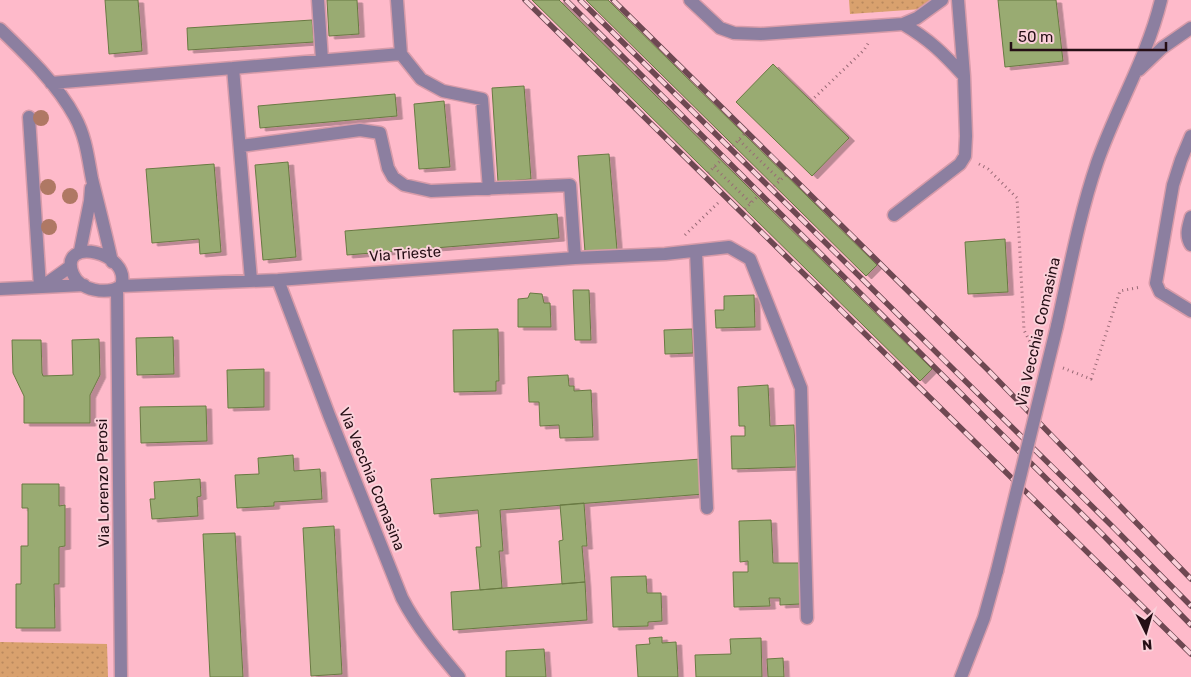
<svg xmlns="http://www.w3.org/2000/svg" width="1191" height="677" viewBox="0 0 1191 677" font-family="Rubik,sans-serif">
<defs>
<pattern id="grass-dots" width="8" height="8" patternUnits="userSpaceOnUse" patternTransform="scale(1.25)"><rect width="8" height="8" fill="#d9a16e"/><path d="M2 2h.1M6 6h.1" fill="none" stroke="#ba895e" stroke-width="1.8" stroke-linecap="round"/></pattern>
<filter id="shadow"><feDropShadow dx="5.5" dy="3" stdDeviation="0" flood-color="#0004"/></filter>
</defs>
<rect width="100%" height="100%" fill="#febaca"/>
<path fill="url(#grass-dots)" d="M 849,0 L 942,0 L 922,9 L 850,14 Z
M 0,642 L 107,644 L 108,677 L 0,677 Z"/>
<path fill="#99ab72" stroke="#697a43" filter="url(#shadow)" d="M 105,0 L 138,0 L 142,51 L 109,54 Z
M 327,0 L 357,0 L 359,34 L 329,36 Z
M 532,0 L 559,0 L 932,369 L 920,381 Z
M 586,0 L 608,0 L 877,265 L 866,276 Z
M 998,0 L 1056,0 L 1063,61 L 1005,67 Z
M 312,20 L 314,42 L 188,50 L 187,28 Z
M 773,64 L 849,138 L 812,176 L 736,102 Z
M 524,86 L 531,179 L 498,182 L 492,88 Z
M 395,94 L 397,116 L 260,128 L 258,106 Z
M 444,101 L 450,167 L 419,169 L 414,104 Z
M 609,154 L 617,250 L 585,252 L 578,156 Z
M 288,162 L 296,257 L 263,260 L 255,165 Z
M 214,164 L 221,252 L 200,254 L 199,239 L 152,243 L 146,169 Z
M 557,214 L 559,238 L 347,255 L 345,231 Z
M 1005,239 L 1008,292 L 968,294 L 965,242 Z
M 573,290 L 589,290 L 591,340 L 575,340 Z
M 530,293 L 542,294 L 544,303 L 550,303 L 551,327 L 518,327 L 518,299 L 528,298 Z
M 754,295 L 755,327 L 716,328 L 715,310 L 724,310 L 724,296 Z
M 498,329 L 499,381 L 496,381 L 496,391 L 454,392 L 453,330 Z
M 692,329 L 693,353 L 665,354 L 664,330 Z
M 173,337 L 174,374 L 137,375 L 136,338 Z
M 99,339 L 100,375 L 90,395 L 90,423 L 24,423 L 24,396 L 13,373 L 12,340 L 41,340 L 42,373 L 43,376 L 73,375 L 72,340 Z
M 264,369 L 264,407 L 228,408 L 227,370 Z
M 568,375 L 569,386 L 574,386 L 574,391 L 591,390 L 593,437 L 560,438 L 559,425 L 540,426 L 539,402 L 529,402 L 528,377 Z
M 768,385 L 770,426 L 794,425 L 796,467 L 732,469 L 731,436 L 745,436 L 745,426 L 739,426 L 738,387 Z
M 206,406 L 207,441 L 141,443 L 140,407 Z
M 293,455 L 294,471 L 320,469 L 322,499 L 274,502 L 274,506 L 237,508 L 235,475 L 259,474 L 258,458 Z
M 701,459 L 704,494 L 500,510 L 503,551 L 499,551 L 502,588 L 480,590 L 476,547 L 481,547 L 478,510 L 434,514 L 431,479 Z
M 200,479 L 201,496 L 197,497 L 198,516 L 152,519 L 150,499 L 155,499 L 154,482 Z
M 22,484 L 59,484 L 59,506 L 65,505 L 65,546 L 59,547 L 59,584 L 54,584 L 55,628 L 16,628 L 16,584 L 21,584 L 21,546 L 28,546 L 28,508 L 22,508 Z
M 584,503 L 587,546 L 582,546 L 585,582 L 562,584 L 559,541 L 563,540 L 560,505 Z
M 771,520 L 773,563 L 799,563 L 800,604 L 780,605 L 780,598 L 769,598 L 770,606 L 734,607 L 733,572 L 748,572 L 748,561 L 740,562 L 739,521 Z
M 334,526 L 342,674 L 311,676 L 303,528 Z
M 235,533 L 243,677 L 210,677 L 203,534 Z
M 646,576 L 647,593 L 661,593 L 662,621 L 648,622 L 648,626 L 613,627 L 611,577 Z
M 585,582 L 587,620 L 453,630 L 451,592 Z
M 662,637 L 662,643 L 676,642 L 678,677 L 638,677 L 636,645 L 650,644 L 649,638 Z
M 761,638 L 762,677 L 696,677 L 695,655 L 731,654 L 730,639 Z
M 544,649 L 546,677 L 506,677 L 506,651 Z
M 783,658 L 784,677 L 768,677 L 767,659 Z"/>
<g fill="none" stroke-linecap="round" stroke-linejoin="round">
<defs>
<path id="minor" d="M 318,0 L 322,60
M 397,0 L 401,54
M 690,0 L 720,28 L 734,33 L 761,34 L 903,24 L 917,18 L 942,0
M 903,24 C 930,40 943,53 964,76
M 0,29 C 26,54 58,85 75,117 C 86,137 88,158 92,179 C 99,207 106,234 112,262
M 233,68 L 401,54 L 421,79 L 443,91 L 482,99 L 489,189
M 1139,70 L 1162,48 L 1191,28
M 51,83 L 233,68 L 251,280
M 29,117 L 40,287
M 1191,136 L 1181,160 L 1173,185 L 1156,283 L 1160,292 L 1191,311
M 241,146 L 360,130 L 380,133 L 388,168 L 393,177 L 404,185 L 431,191 L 570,185 L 575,258
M 894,215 L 960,164 L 965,156 L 966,136 L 964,76 L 958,0
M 1191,217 C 1188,227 1185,236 1191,245
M 80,251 L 90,201 L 91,188
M 696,251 L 707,508
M 278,280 L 329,415 L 402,598 C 417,627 438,652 459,677
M 43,286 L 71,266
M 121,286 C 133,252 57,235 73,274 C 80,291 107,295 121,286 L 278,280 L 575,258 L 665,254 L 729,247 L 750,259 L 801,388 L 807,618
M 117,288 L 121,677
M 0,289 L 84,285
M 1057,326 C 1069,272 1079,216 1097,163 C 1116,108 1147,58 1161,0
M 961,677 L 984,618 L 997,571"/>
</defs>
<use href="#minor" stroke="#d79ba9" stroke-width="15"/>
<path stroke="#996a76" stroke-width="3" stroke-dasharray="1 4" stroke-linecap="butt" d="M 811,101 L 864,50 L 869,42
M 739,140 L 780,180
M 733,146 L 744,134
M 979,164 L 988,169 L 1017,198 L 1024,330 L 1034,350
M 714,167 L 751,203
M 708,173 L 721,160
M 774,186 L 786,175
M 745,209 L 758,196
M 685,235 L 719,202
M 1063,368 L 1091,379 L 1120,291 L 1141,287"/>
<use href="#minor" stroke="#8c7fa0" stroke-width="12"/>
<defs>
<path id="rail" d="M 525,0 L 1191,654
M 566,0 L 1103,535 L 1191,625
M 580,0 L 1113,527 L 1191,606
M 613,0 L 987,369 L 1191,579"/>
</defs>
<use href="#rail" stroke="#6e4852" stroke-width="5.5"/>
<use href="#rail" stroke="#fad0d9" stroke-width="4" stroke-dasharray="11" stroke-linecap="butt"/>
<defs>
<path id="minor-bridge" d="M 997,571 L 1057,326"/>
</defs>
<use href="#minor-bridge" stroke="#d79ba9" stroke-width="15" stroke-linecap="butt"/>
<use href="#minor-bridge" stroke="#8c7fa0" stroke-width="12"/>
</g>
<g fill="#af7864">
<circle cx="41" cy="118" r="8"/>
<circle cx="48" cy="187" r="8"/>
<circle cx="70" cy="196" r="8"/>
<circle cx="49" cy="227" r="8"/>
</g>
<g text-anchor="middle" stroke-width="4" stroke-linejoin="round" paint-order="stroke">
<g font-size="15" fill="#250e15" stroke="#fad0d9">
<text transform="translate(405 254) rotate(-4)" y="5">Via Trieste</text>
<text transform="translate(1038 332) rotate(-77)" y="5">Via Vecchia Comasina</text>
<text transform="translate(372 479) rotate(68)" y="5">Via Vecchia Comasina</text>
<text transform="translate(103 483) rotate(-91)" y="5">Via Lorenzo Perosi</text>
</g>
</g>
<g transform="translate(1146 632) rotate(175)" stroke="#fad0d9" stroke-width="4" paint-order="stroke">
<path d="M0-4L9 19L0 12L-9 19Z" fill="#250e15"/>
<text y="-8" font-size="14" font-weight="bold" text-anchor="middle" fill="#250e15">N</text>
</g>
<path d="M1011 42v8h155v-8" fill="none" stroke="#250e15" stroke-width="2.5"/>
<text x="1018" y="42" font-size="15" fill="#250e15" stroke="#fad0d9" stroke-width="4" paint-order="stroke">50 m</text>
</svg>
